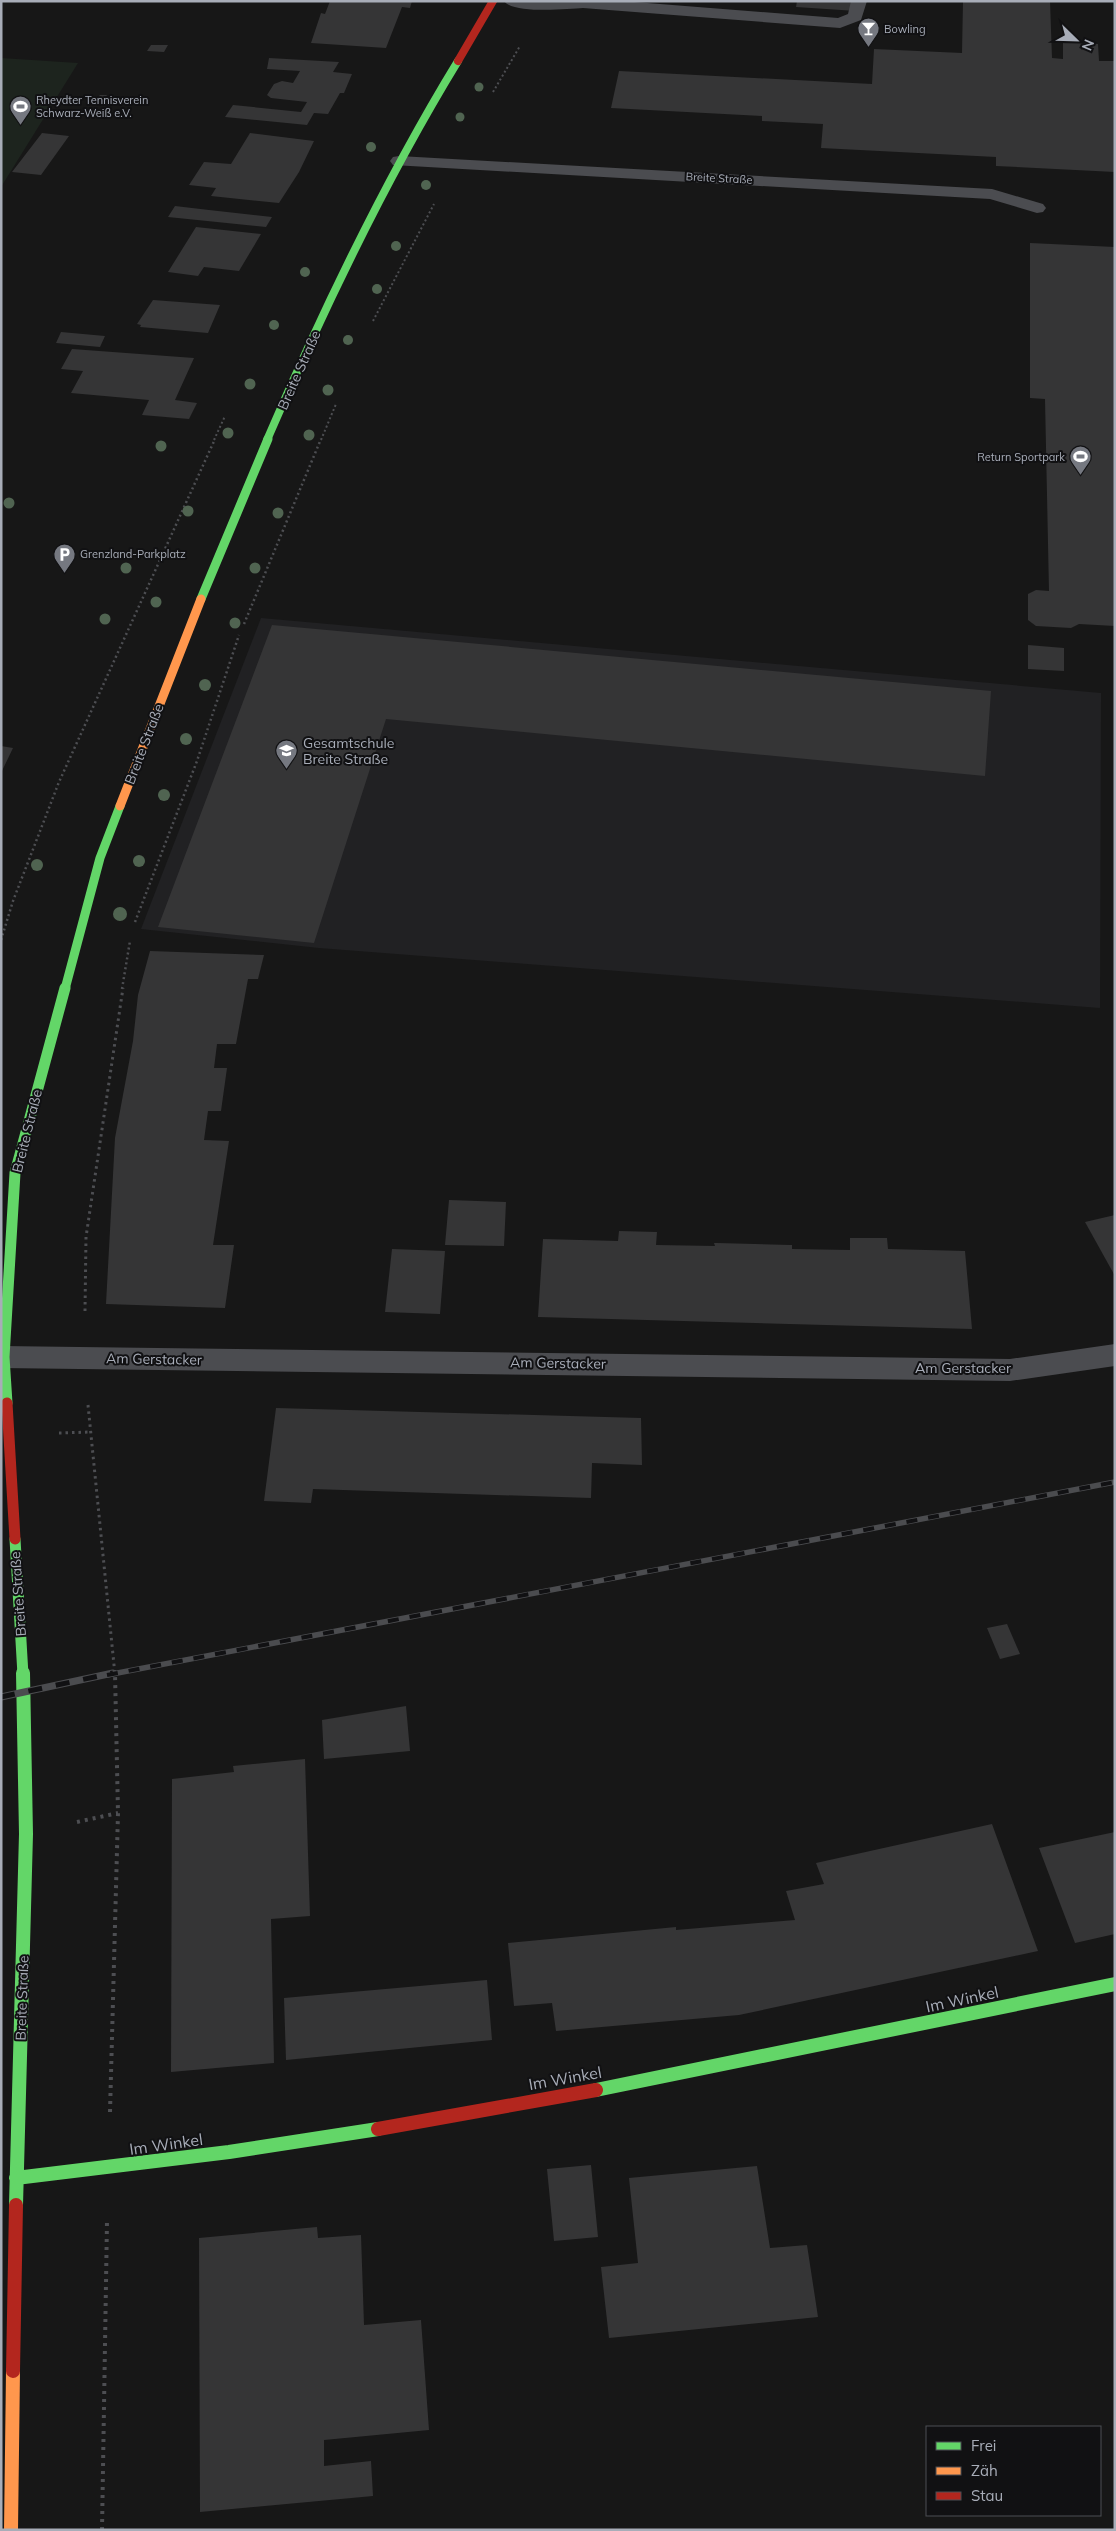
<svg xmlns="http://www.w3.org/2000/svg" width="1116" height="2531" viewBox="0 0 1116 2531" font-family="Mulish,sans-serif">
<rect width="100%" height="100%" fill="#171717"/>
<path fill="#212123" d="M 261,618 L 1101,693 L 1100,1008 L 319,948 L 141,929 Z"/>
<path fill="#1d241e" d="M 1,58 L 78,63 L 1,187 Z"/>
<path fill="#353536" d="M 330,1 L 412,1 L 410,8 L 402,7 L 386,48 L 311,43 L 321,13 L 325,14 Z
M 797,1 L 857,1 L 856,11 L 796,7 Z
M 963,1 L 1050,1 L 1052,58 L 1063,59 L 1063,42 L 1098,44 L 1099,61 L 1115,61 L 1115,172 L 996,166 L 996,157 L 821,148 L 823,124 L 762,121 L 762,116 L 611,108 L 619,71 L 872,84 L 874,49 L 962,53 Z
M 151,45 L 168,45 L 164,52 L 147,51 Z
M 269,58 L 339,62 L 333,72 L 352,74 L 344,93 L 340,93 L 328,114 L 314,113 L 307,125 L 225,117 L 233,105 L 301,112 L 307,102 L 271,98 L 267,95 L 274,84 L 282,81 L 293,83 L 300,71 L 267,69 Z
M 100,95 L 107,95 L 101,104 L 93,103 Z
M 42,133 L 69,136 L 41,175 L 12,172 Z
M 250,133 L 314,141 L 299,172 L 279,203 L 211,196 L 216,188 L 189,185 L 204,162 L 231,164 Z
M 175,206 L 209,210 L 272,217 L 266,227 L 168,217 Z
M 196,227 L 261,234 L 239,271 L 204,267 L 198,276 L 168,272 Z
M 1030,243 L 1115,247 L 1115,626 L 1079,624 L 1071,628 L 1036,626 L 1028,620 L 1028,594 L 1036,590 L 1049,591 L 1045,399 L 1030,398 Z
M 153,300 L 220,305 L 208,333 L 140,327 L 141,325 L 137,324 Z
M 61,332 L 105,336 L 100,347 L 56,343 Z
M 72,349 L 194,358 L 175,400 L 197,403 L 189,419 L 142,415 L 149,400 L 71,393 L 83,371 L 61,369 Z
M 272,625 L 991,691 L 985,776 L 386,719 L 314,943 L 158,927 Z
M 1028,645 L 1064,648 L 1064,671 L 1028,669 Z
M 1,746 L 13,748 L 1,773 Z
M 150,951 L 264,955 L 258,979 L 248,979 L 236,1044 L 217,1044 L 214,1068 L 227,1068 L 221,1111 L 208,1111 L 204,1140 L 229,1141 L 213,1245 L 234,1245 L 225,1308 L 106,1304 L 115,1138 L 133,1041 L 138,995 Z
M 449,1200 L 506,1202 L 504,1246 L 445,1245 Z
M 1115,1215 L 1115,1276 L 1085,1222 Z
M 619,1231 L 657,1232 L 656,1245 L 715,1246 L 714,1243 L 717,1243 L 790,1245 L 792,1245 L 792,1249 L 850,1250 L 850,1238 L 887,1238 L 888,1249 L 965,1251 L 972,1329 L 538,1317 L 543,1239 L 618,1241 Z
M 392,1249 L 445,1251 L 440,1314 L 385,1312 Z
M 276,1408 L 641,1418 L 642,1465 L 592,1463 L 591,1498 L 313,1489 L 311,1503 L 264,1501 Z
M 1007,1624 L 1020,1654 L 1000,1659 L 987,1628 Z
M 406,1706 L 410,1751 L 324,1759 L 322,1720 Z
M 305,1759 L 310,1916 L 271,1919 L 274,2063 L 171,2072 L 172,1779 L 234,1772 L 233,1766 Z
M 992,1824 L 1038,1951 L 739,2015 L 556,2031 L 552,2003 L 514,2006 L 508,1943 L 676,1927 L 676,1930 L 795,1920 L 786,1891 L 824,1884 L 816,1863 Z
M 1115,1832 L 1115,1934 L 1075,1943 L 1039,1848 Z
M 487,1980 L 492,2040 L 286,2060 L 284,1998 Z
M 591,2165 L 598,2237 L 554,2241 L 547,2169 Z
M 757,2166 L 770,2248 L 807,2245 L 818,2317 L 609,2338 L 601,2267 L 638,2263 L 629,2178 Z
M 317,2227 L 318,2238 L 361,2235 L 364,2325 L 421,2320 L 429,2430 L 324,2440 L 324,2466 L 371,2461 L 373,2496 L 200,2512 L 199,2238 Z"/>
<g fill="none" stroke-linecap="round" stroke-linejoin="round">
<path stroke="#4d4e52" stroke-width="2" stroke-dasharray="2 2.5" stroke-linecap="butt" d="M 493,92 L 520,46
M 373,321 L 434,204
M 214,440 L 225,416
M 321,440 L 336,404"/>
<path stroke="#4d4e52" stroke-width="2.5" stroke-dasharray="2 3" stroke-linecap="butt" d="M 244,624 L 321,439
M 135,922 L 197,761 L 239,635
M 1,940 L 13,901 L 59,782 L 215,439
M 122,989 L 130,941"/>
<path stroke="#4d4e52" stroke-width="3" stroke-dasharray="2.5 4" stroke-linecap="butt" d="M 85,1311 L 86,1237 L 123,988
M 88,1405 L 115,1675
M 59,1433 L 91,1432"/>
<path stroke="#4d4e52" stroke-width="4" stroke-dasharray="3 5" stroke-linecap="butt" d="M 77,1822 L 118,1813
M 110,2112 L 118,1813 L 115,1673
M 102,2530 L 107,2221"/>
<path fill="#4b4c50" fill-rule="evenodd" d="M 504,1 L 622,1 L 838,18 L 848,14 L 851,1 L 867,1 L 861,20 L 840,28 L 583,8 C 567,9 513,14 504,1 Z
M 399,156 L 992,189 L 1043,204 L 1046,208 L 1043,212 L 1037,213 L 990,199 L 393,165 L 390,161 L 393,157 Z"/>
<path fill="#4b4c50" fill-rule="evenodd" d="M 1115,1344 L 1115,1366 L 1010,1381 L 1,1368 L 1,1346 L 1010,1359 Z"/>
<path stroke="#63d668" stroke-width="8" d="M 267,440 C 323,310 384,182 458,61"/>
<path stroke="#63d668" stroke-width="9" d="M 201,599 L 268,439
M 65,989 L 100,858 L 120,806"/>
<path stroke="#63d668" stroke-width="11" d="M 7,1403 L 4,1357 L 15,1173 L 65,988
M 15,1539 L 23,1675"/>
<path stroke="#63d668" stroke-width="14" d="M 596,2090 L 1115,1984
M 16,2178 L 229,2152 L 378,2129
M 16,2205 L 26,1834 L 23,1673"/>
<path stroke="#ff974d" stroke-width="9" d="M 120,806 L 201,599"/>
<path stroke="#ff974d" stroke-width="14" d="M 11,2530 L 13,2371"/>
<path stroke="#b3261e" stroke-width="8" d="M 458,61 L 493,1"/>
<path stroke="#b3261e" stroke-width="11" d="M 7,1403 L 15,1539"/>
<path stroke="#b3261e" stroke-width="14" d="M 378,2129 L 596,2090
M 13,2371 L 16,2205"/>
<defs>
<path id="rail-far1" d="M 107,1675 L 1115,1482"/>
<path id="rail" d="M 1,1697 L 113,1673"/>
</defs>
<use href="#rail-far1" stroke="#4b4c4f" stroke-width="5.5"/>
<use href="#rail" stroke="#4b4c4f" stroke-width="7"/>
<use href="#rail-far1" stroke="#111113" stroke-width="4" stroke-dasharray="11" stroke-linecap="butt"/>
<use href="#rail" stroke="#111113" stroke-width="5" stroke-dasharray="14" stroke-linecap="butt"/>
</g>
<g fill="#506451">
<circle cx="479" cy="87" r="4.5"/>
<circle cx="460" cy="117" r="4.5"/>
<circle cx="371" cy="147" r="5"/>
<circle cx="426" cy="185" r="5"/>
<circle cx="396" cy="246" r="5"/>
<circle cx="305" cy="272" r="5"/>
<circle cx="377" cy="289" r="5"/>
<circle cx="274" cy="325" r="5"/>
<circle cx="348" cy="340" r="5"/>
<circle cx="250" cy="384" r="5.5"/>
<circle cx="328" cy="390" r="5.5"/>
<circle cx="228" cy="433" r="5.5"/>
<circle cx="309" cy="435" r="5.5"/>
<circle cx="161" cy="446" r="5.5"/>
<circle cx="9" cy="503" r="5.5"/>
<circle cx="188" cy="511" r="5.5"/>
<circle cx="278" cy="513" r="5.5"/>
<circle cx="126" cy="568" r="5.5"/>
<circle cx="255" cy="568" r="5.5"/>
<circle cx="156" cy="602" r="5.5"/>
<circle cx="105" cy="619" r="5.5"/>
<circle cx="235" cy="623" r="5.5"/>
<circle cx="205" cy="685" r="6"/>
<circle cx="186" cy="739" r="6"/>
<circle cx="164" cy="795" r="6"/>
<circle cx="139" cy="861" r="6"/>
<circle cx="37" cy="865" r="6"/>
<circle cx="120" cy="914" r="7"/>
</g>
<defs>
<symbol id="bar-pin" viewBox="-11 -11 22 30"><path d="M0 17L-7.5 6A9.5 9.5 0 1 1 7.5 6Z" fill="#757880" stroke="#111113"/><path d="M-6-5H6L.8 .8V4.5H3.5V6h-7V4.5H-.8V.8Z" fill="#fff"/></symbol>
<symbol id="stadium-pin" viewBox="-11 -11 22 30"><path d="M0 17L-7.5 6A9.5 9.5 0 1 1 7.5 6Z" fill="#757880" stroke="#111113"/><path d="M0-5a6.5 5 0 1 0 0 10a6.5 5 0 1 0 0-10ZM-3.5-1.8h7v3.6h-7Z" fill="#fff"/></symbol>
<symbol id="parking-pin" viewBox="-11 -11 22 30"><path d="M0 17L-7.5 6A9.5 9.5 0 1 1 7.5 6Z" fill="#757880" stroke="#111113"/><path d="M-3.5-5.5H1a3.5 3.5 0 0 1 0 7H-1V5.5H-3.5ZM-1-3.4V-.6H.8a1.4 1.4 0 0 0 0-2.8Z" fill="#fff"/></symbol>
<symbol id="school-pin" viewBox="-11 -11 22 30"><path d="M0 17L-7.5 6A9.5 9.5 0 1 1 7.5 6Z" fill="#757880" stroke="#111113"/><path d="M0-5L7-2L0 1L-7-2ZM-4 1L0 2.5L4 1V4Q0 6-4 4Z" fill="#fff"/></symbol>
</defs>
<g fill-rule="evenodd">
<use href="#bar-pin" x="856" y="16" width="25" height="34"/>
<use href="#stadium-pin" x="8" y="94" width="25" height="34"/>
<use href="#stadium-pin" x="1068" y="444" width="25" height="34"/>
<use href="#parking-pin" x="52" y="542" width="25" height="34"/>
<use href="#school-pin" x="274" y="738" width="25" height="34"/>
</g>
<g text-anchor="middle" stroke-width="4" stroke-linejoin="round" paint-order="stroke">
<g font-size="11" fill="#a8adb8" stroke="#111113" text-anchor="start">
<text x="884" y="33">Bowling</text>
<text x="36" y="104">Rheydter Tennisverein<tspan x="36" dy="13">Schwarz-Weiß e.V.</tspan></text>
<text x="1065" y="461" text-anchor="end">Return Sportpark</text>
<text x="80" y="558">Grenzland-Parkplatz</text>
</g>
<g font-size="11" fill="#a8adb8" stroke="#111113">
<text transform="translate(719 178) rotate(3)" y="4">Breite Straße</text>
</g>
<g font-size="14" fill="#a8adb8" stroke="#111113">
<text transform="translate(299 370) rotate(-66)" y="5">Breite Straße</text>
<text transform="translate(144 744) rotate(-69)" y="5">Breite Straße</text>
<text transform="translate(27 1131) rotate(-76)" y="5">Breite Straße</text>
<text transform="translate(154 1359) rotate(1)" y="5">Am Gerstacker</text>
<text transform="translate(558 1363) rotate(1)" y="5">Am Gerstacker</text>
<text x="963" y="1373">Am Gerstacker</text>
<text transform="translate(18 1594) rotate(-94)" y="5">Breite Straße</text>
<text transform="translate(22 1998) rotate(-88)" y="5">Breite Straße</text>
</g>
<g font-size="14" fill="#a8adb8" stroke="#111113" text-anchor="start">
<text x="303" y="748">Gesamtschule<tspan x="303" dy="16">Breite Straße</tspan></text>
</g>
<g font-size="16" fill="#a8adb8" stroke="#111113">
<text transform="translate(962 1999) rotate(-12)" y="6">Im Winkel</text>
<text transform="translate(565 2078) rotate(-10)" y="6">Im Winkel</text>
<text transform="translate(166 2144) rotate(-8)" y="6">Im Winkel</text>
</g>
</g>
<rect width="1116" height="2531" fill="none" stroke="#a8adb8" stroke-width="5"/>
<rect x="926" y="2426" width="175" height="90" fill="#111113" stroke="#4d4f55"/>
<rect x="936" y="2442" width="25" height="8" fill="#63d668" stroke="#4d4f55"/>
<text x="971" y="2451" font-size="15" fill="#a8adb8">Frei</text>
<rect x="936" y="2467" width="25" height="8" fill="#ff974d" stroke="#4d4f55"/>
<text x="971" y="2476" font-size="15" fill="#a8adb8">Zäh</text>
<rect x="936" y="2492" width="25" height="8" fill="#b3261e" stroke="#4d4f55"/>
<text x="971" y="2501" font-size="15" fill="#a8adb8">Stau</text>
<g transform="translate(1076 40) rotate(113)" stroke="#111113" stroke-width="4" paint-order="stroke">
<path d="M0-4L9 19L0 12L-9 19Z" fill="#a8adb8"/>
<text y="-8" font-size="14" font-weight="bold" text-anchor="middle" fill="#a8adb8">N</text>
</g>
</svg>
